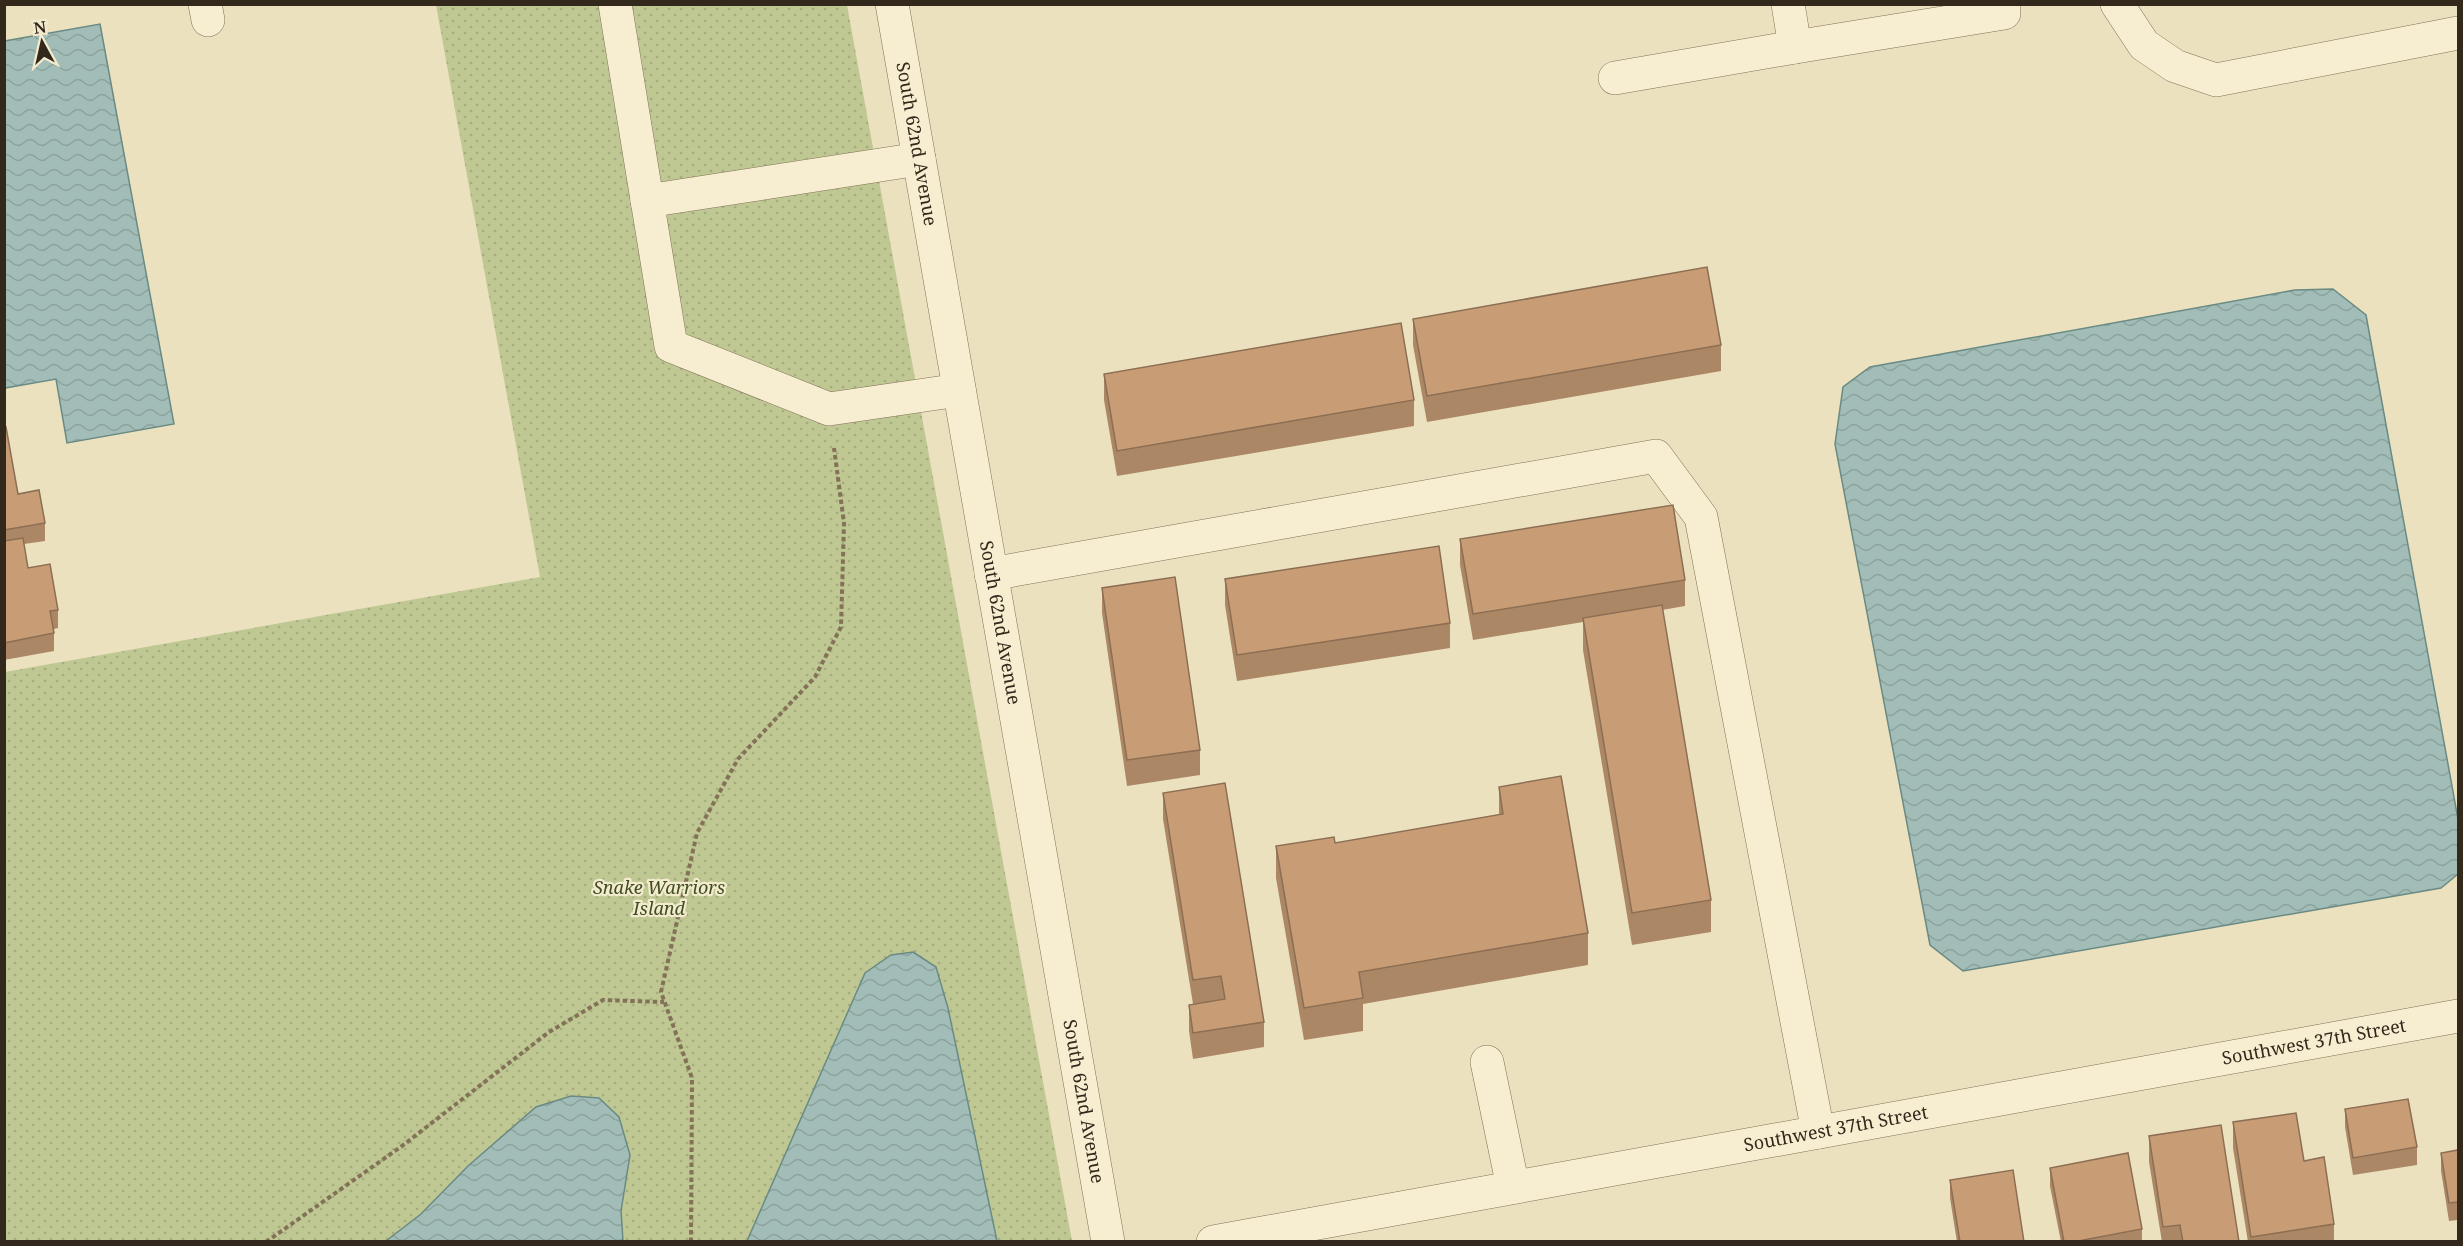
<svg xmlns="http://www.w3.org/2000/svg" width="2463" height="1246" viewBox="0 0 2463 1246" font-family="'Noto Serif',serif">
<defs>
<pattern id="grass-dots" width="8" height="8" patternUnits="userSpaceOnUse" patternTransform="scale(1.5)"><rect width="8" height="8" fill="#bfc893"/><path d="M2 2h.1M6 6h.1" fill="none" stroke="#a5ac7e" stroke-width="1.8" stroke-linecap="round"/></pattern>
<pattern id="water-waves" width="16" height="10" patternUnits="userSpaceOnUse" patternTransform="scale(1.5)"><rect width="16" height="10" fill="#a2bdb7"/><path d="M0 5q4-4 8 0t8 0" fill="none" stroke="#8ca29d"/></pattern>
</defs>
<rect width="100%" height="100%" fill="#ebe1be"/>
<path fill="url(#grass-dots)" d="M 436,5 L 847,5 L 1072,1241 L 5,1242 L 5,672 L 540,577 Z"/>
<path fill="url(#water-waves)" stroke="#6a8a84" stroke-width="1.5" d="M 100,24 L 174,424 L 67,443 L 56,379 L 5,388 L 5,41 Z
M 2333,289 L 2366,315 L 2458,819 L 2458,874 L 2441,888 L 1963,971 L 1930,945 L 1835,444 L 1843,387 L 1870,367 L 2295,290 Z
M 913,952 L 936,967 L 948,1008 L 997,1241 L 747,1241 L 865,973 L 891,955 Z
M 571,1096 L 599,1098 L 619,1117 L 630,1155 L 621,1211 L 623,1241 L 386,1241 L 421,1214 L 468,1166 L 536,1107 Z"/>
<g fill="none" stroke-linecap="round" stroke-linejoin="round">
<defs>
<g id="minor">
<path d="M 205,4 L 208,20"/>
<path d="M 615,4 L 671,346 L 829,409 L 959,390"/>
<path id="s1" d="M 892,4 L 1108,1242"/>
<path d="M 2117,4 L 2144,45 L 2175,66 L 2216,80 L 2458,33"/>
<path d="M 1795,47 L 2004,13 L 2003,4"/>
<path d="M 1615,78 L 1795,47 L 1788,4"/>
<path d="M 647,201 L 919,159"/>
<path d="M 991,574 L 1656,456 L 1701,517 L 1818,1132"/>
<path d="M 1487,1062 L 1513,1187"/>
<path id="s2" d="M 1213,1242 L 2458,1016"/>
</g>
</defs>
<use href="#minor" stroke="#837158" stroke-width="34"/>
<path stroke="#837158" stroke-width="4" stroke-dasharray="4.5 3" stroke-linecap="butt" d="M 266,1242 L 402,1146 L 549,1032 L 603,1000 L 664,1002
M 691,1242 L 692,1078 L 661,992 L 697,833 L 738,759 L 815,677 L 841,627 L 844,523 L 834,448"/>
<use href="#minor" stroke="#f7eed1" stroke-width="33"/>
</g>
<path fill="#ac8765" d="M 1413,319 L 1721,345 L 1721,371 L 1427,422 L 1413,345 Z
M 1104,374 L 1414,400 L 1414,426 L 1117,476 L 1104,400 Z
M 4,427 L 18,494 L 45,523 L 45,541 L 24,544 L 28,568 L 58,610 L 58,628 L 54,629 L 54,651 L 4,660 Z
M 1460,539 L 1685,580 L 1685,606 L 1662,610 L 1711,900 L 1711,932 L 1632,945 L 1583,650 L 1583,622 L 1473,640 L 1460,565 Z
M 1225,579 L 1450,623 L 1450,648 L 1237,681 L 1225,605 Z
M 1102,588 L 1200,750 L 1200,775 L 1127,786 L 1102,613 Z
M 1499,787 L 1588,933 L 1588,965 L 1363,1004 L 1363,1031 L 1304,1040 L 1276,878 L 1276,846 L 1335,843 L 1499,815 Z
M 1163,793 L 1264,1022 L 1264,1047 L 1193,1059 L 1189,1031 L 1189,1005 L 1193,1004 L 1163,819 Z
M 2345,1109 L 2417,1147 L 2417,1165 L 2353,1175 L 2345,1127 Z
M 2233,1122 L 2304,1161 L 2334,1224 L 2334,1242 L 2248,1242 L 2233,1148 Z
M 2149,1136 L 2239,1242 L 2162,1242 L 2149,1162 Z
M 2458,1150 L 2458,1220 L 2449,1221 L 2441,1171 L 2441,1153 Z
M 2050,1168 L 2142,1229 L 2142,1242 L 2061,1242 L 2050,1186 Z
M 1950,1180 L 2024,1242 L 1957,1242 L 1950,1198 Z"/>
<path fill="#c89d76" stroke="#8c6e53" stroke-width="1.5" d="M 1707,267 L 1721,345 L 1427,396 L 1413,319 Z
M 1401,323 L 1414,400 L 1117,451 L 1104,374 Z
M 4,427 L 6,427 L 18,494 L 39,490 L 45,523 L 4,530 Z
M 1673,505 L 1685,580 L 1473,614 L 1460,539 Z
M 23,538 L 28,568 L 50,564 L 58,610 L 50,611 L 54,633 L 4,643 L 4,541 Z
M 1439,546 L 1450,623 L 1237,655 L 1225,579 Z
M 1175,577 L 1200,750 L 1127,760 L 1102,588 Z
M 1662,605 L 1711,900 L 1632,913 L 1583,618 Z
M 1561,776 L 1588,933 L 1359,972 L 1363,998 L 1304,1008 L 1276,846 L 1334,837 L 1335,843 L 1503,814 L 1499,787 Z
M 1225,783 L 1264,1022 L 1193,1033 L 1189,1005 L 1225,999 L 1221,976 L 1193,980 L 1163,793 Z
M 2408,1099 L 2417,1147 L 2353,1158 L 2345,1109 Z
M 2296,1113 L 2304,1161 L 2324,1157 L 2334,1224 L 2251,1237 L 2233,1122 Z
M 2221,1125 L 2239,1242 L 2183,1242 L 2180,1225 L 2163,1227 L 2149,1136 Z
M 2458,1150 L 2458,1202 L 2449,1203 L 2441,1153 Z
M 2128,1153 L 2142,1229 L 2073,1242 L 2064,1242 L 2050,1168 Z
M 2013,1170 L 2024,1242 L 1960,1242 L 1950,1180 Z"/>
<g text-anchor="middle" stroke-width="4.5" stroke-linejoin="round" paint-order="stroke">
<g font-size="18" fill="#33281c" stroke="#f3ebce">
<text dy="6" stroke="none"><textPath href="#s1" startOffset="142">South 62nd Avenue</textPath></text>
<text dy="6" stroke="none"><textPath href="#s1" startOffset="628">South 62nd Avenue</textPath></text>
<text dy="6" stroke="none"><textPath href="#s2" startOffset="1119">Southwest 37th Street</textPath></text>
<text dy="6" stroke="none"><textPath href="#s1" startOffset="1114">South 62nd Avenue</textPath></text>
<text dy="6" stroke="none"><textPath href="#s2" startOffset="633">Southwest 37th Street</textPath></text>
</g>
<g font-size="18" font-style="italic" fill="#414e23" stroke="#f3ebce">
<text x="659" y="894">Snake Warriors<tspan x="659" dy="21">Island</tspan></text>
</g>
</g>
<rect width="2463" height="1246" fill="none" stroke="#33281c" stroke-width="12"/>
<g transform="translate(42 42) rotate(352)" stroke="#f3ebce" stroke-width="4.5" paint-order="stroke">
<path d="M0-4.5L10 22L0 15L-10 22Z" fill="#33281c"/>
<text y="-9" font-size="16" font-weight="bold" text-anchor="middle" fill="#33281c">N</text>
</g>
</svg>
